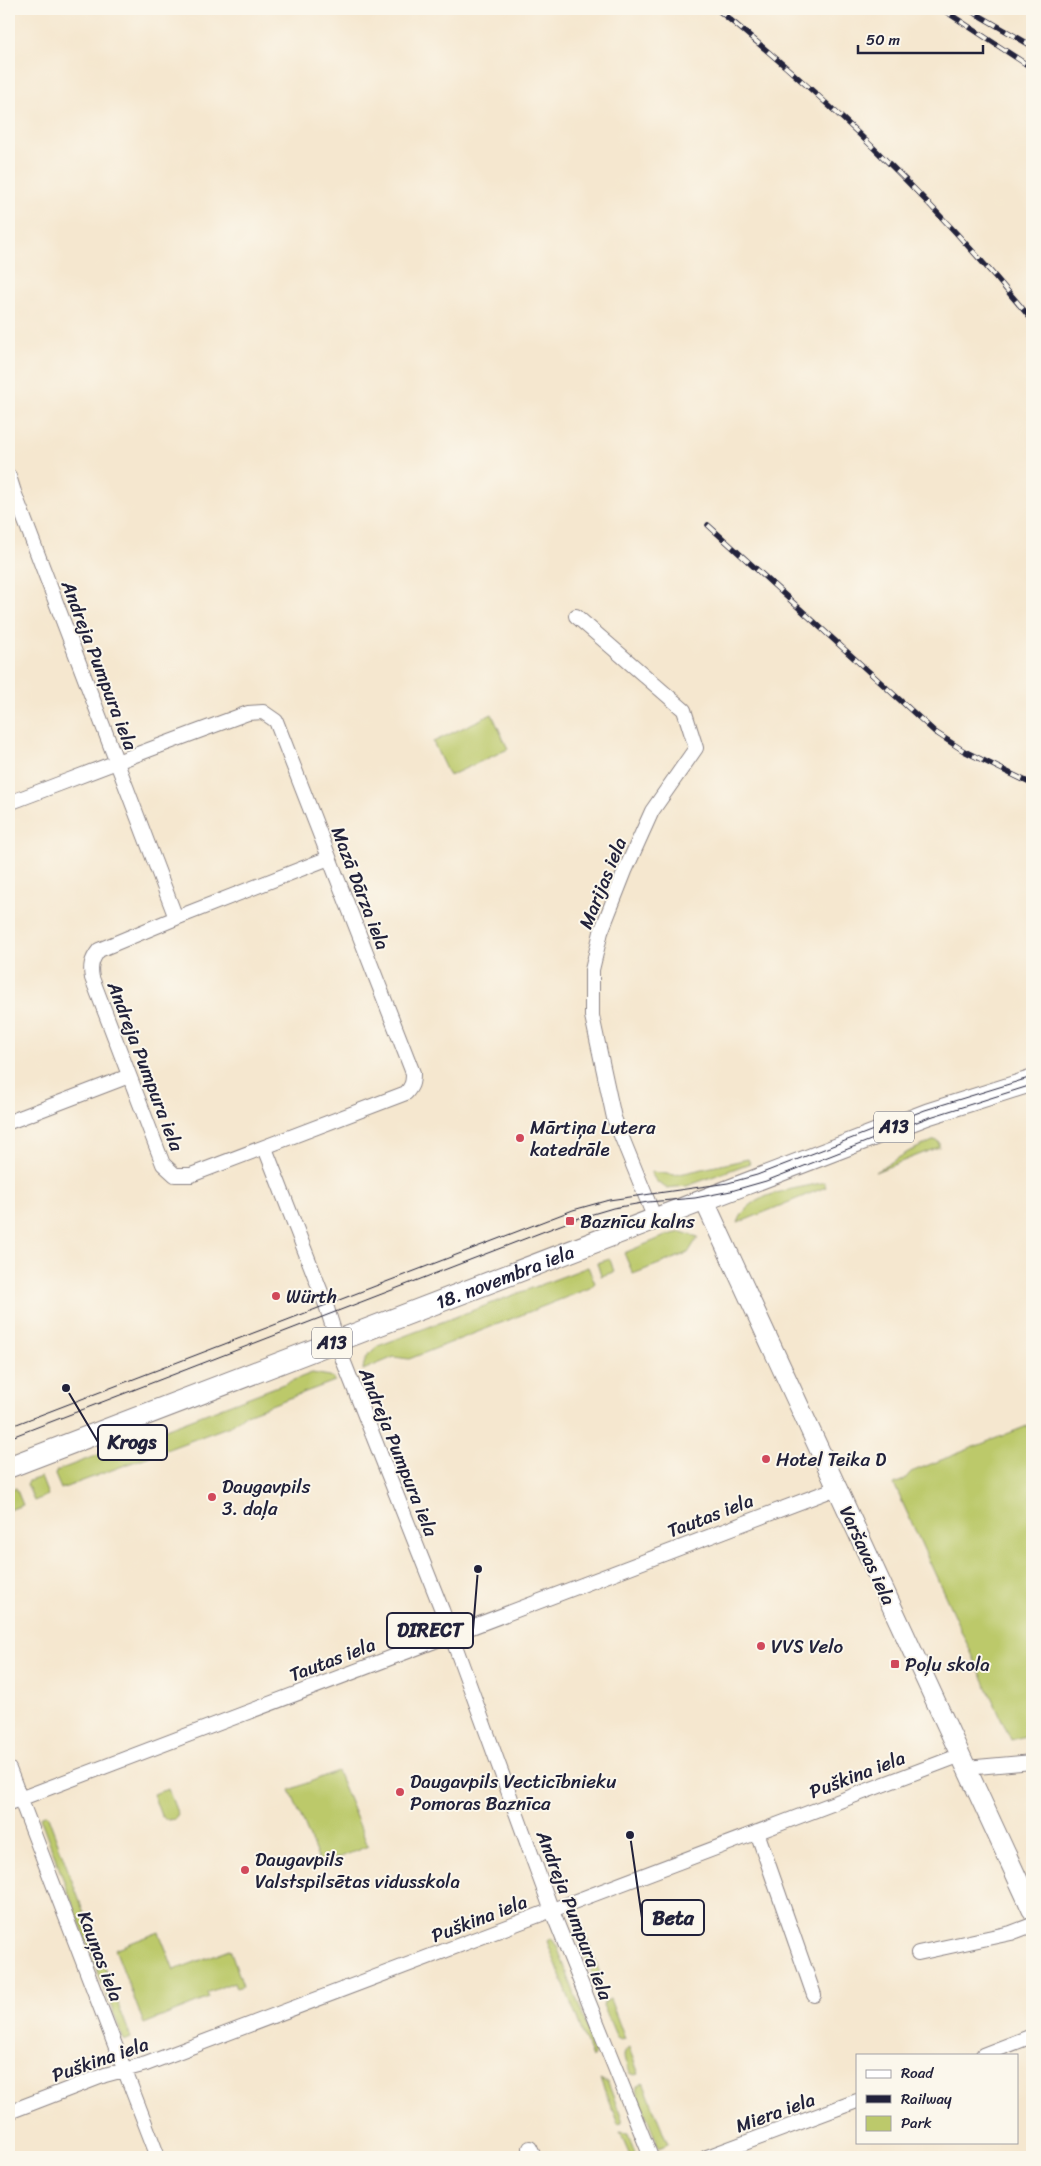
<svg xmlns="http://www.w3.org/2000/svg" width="1041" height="2166" viewBox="0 0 1041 2166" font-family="Sriracha,sans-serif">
<rect width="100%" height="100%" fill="#fbf7ec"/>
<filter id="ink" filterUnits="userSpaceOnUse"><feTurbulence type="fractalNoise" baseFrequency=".02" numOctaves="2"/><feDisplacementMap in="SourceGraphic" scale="10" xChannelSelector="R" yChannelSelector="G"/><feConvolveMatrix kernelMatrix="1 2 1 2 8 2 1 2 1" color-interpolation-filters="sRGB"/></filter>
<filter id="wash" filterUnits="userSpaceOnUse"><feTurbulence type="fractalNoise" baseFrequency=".0096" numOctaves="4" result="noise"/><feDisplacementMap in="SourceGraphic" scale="20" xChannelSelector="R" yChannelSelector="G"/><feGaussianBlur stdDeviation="1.12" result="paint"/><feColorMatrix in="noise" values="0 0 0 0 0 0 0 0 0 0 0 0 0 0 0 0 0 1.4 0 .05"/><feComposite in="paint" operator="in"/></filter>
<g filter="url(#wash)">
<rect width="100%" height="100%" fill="#f5e7cf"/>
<path fill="#bcc96b" stroke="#6f7653" d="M 492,714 L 508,749 L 449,776 L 433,742 Z
M 935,1140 L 939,1142 L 939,1147 L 875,1172 L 908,1152 Z
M 748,1159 L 750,1163 L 687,1186 L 666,1188 L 656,1181 L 651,1173 L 653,1172 L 675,1175 Z
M 824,1182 L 826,1187 L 738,1223 C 748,1191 797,1190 824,1182 Z
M 681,1232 L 698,1237 L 688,1253 L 633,1274 L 624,1253 L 668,1235 Z
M 610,1259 L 614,1272 L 601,1276 L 597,1263 Z
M 588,1267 L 595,1283 L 590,1288 L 409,1359 L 394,1357 L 363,1370 C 364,1358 369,1353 378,1346 Z
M 312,1373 L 330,1376 L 335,1381 L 244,1415 L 230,1426 L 61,1489 L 55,1475 L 56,1471 Z
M 1032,1424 L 1032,1734 L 1011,1740 L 894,1484 L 904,1480 L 911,1472 Z
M 41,1477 L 48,1495 L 34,1501 L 27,1484 L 29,1481 Z
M 16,1488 L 23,1505 L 9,1510 L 9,1490 Z
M 337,1771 L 368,1846 L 321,1865 L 290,1790 Z
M 168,1789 L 178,1815 L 175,1819 L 169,1820 L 161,1816 L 153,1794 Z
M 47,1814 L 131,2038 L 124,2041 L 41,1820 L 40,1817 Z
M 583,1927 L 602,1979 L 595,1981 L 575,1930 Z
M 159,1932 L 174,1970 L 230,1949 L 243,1986 L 236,1988 L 234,1982 L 207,1993 L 209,1998 L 144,2024 L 115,1949 Z
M 551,1938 L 557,1946 L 596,2052 L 592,2058 L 547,1941 Z
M 610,1999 L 625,2039 L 621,2040 L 617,2038 L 603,2005 L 605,2002 Z
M 629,2048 L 639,2074 L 635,2075 L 630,2073 C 627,2064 619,2054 629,2048 Z
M 600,2079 L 608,2083 L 622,2119 L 622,2123 L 618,2124 Z
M 643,2082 L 668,2144 L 659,2148 L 636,2090 L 638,2085 Z
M 620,2133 L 628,2134 L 636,2157 L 630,2156 Z"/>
</g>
<g filter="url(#ink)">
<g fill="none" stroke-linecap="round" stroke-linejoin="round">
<defs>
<path id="street" d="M 9,476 L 14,492 C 68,634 122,776 176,918 L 99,950 C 91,960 90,967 92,978 L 163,1164 L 175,1175 L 191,1175 L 406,1093 C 412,1086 413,1083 413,1073 L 276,721 L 263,712 L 248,713 C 168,742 88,773 9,803
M 576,616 L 684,710 L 696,748 L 652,811 L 625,871 L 601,932 L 592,970 L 592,1016 L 614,1118 L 655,1219
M 176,918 L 329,858
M 9,1122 L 129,1076
M 265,1148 L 326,1305 L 343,1360 L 442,1610 L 552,1911 L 651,2157
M 966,1768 L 1032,1762
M 9,1769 L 158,2157
M 9,1803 L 837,1488
M 757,1832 L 814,1995
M 918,1953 L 1011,1933 L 1032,1925
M 983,2055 L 1032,2036
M 9,2112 L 105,2075 L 146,2064 L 961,1755
M 530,2148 L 534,2157
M 707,2157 L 857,2101"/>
<path id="secondary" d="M 704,1200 L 1032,1910"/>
<g id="primary">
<path id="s1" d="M 9,1467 L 928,1114 L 1032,1081"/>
</g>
</defs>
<use href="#street" stroke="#8c8485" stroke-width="16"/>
<use href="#secondary" stroke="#8c8485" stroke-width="21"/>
<use href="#primary" stroke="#8c8485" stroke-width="23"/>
<use href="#street" stroke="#fff" stroke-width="14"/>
<use href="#secondary" stroke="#fff" stroke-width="19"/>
<use href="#primary" stroke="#fff" stroke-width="21"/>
<path stroke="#22223b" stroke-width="1" d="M 9,1427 L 573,1210 L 609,1200 L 728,1183 L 757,1175 L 925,1110 L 1032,1077
M 9,1438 L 576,1219 L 613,1208 L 648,1202 L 695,1198 L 731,1191 L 766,1181 L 927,1118 L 1032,1085"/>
<defs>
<path id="rail" d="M 717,9 C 832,102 938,206 1032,320
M 942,9 L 1032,68
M 968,9 L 1032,46
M 708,525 L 935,732 L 964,751 L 1032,784"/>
</defs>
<use href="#rail" stroke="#22223b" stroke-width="5.5"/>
<use href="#rail" stroke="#fbf7ec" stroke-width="4" stroke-dasharray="11" stroke-linecap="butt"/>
</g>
</g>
<g fill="#d1495b" stroke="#fbf7ec" stroke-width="2">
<circle cx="520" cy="1138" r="5"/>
<rect x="565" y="1216" width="10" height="10" rx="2.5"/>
<circle cx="276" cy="1296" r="5"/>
<circle cx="766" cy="1459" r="5"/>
<circle cx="212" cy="1497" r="5"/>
<circle cx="761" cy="1646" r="5"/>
<rect x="890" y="1659" width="10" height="10" rx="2.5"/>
<circle cx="400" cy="1792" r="5"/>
<circle cx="245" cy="1870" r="5"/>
</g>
<g text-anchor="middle" stroke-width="4" stroke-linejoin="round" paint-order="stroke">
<g fill="#fbf7ec" stroke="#636270" stroke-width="1">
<rect x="874" y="1111.5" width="40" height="31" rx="4"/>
<rect x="312" y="1327.5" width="40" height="31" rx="4"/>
</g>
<g font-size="18" font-weight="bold" fill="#22223b">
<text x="894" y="1133">A13</text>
<text x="332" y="1349">A13</text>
</g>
<g font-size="19" fill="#22223b" stroke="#fbf7ec">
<text transform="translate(100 665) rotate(69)" y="7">Andreja Pumpura iela</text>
<text transform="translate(602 883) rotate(-68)" y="7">Marijas iela</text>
<text transform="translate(361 888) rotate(69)" y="7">Mazā Dārza iela</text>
<text transform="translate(146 1066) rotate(69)" y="7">Andreja Pumpura iela</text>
<text dy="7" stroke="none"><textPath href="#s1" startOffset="531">18. novembra iela</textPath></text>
<text transform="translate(399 1452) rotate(68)" y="7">Andreja Pumpura iela</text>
<text transform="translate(710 1515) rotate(-21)" y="7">Tautas iela</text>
<text transform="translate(868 1555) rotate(65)" y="7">Varšavas iela</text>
<text transform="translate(332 1659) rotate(-21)" y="7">Tautas iela</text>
<text transform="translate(857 1774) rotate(-21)" y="7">Puškina iela</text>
<text transform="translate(575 1915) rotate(69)" y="7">Andreja Pumpura iela</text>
<text transform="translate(479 1918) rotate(-21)" y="7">Puškina iela</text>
<text transform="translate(101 1956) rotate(69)" y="7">Kauņas iela</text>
<text transform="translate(100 2059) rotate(-19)" y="7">Puškina iela</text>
<text transform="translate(775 2112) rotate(-20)" y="7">Miera iela</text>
</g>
<g font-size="19" fill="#22223b" stroke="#fbf7ec" text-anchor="start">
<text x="530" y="1134">Mārtiņa Lutera<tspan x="530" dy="22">katedrāle</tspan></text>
<text x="580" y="1228">Baznīcu kalns</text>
<text x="286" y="1303">Würth</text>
<text x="776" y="1466">Hotel Teika D</text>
<text x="222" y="1493">Daugavpils<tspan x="222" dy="22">3. daļa</tspan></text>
<text x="771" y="1653">VVS Velo</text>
<text x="905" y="1671">Poļu skola</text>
<text x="410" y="1788">Daugavpils Vecticībnieku<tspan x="410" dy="22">Pomoras Baznīca</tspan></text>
<text x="255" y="1866">Daugavpils<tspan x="255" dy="22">Valstspilsētas vidusskola</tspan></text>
</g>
</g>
<path fill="none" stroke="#22223b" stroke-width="2" d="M66 1388L98 1442M478 1569L473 1630M630 1835L642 1918"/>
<g fill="#22223b" stroke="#fbf7ec" stroke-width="2">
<circle cx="66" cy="1388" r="5"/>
<circle cx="478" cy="1569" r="5"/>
<circle cx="630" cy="1835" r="5"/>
</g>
<g fill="#fbf7ec" stroke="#22223b" stroke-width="2">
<rect x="98" y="1425" width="69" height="35" rx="5"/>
<rect x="387" y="1613" width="86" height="35" rx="5"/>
<rect x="642" y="1900" width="62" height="35" rx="5"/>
</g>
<g font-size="20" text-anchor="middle" font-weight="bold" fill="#22223b">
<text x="132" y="1449">Krogs</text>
<text x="430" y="1637">DIRECT</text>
<text x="673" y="1925">Beta</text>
</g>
<rect width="1041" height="2166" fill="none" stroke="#fbf7ec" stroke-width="30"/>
<rect x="856" y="2054" width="162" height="90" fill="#fbf7ec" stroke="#a4a2a5"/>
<rect x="866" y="2070" width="25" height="8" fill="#ffffff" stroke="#a4a2a5"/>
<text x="901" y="2078" font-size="15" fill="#22223b">Road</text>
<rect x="866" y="2095" width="25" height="8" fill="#22223b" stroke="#a4a2a5"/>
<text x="901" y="2104" font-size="15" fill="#22223b">Railway</text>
<rect x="866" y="2116" width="25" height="15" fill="#bcc96b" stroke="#a4a2a5"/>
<text x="901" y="2128" font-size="15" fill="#22223b">Park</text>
<path d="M858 45v8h125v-8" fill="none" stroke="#22223b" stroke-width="2.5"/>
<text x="866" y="45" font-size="15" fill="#22223b" stroke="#fbf7ec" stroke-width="4" paint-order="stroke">50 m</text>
</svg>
